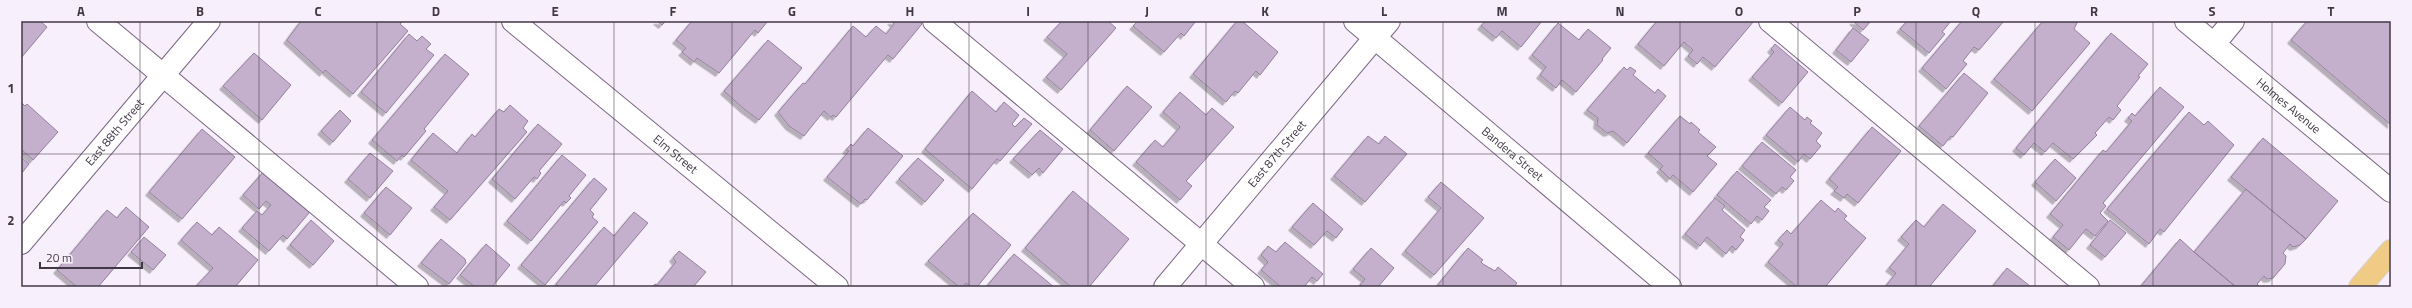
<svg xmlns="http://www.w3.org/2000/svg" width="2412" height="308" viewBox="0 0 2412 308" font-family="'Titillium Web',sans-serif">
<defs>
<filter id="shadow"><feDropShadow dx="-3.5" dy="3.5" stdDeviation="0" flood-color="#0004"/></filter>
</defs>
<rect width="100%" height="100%" fill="#f8effc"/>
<path fill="#c4afcd" stroke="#95819e" filter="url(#shadow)" d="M 21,21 L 40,21 L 47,27 L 21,58 Z
M 301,21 L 403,21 L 400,24 L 408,31 L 353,94 L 325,70 L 323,73 L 287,40 Z
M 657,21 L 666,21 L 662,25 Z
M 692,21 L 768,21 L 758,33 L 755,30 L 719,73 L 697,58 L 694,62 L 682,52 L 686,48 L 676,40 Z
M 891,21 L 918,21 L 922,24 L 893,59 L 888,55 L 836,117 L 833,115 L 831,117 L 824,111 L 804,136 L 789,126 L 778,112 L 803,83 L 805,84 L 853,26 L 866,37 L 876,26 L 886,34 L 894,24 Z
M 1062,21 L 1108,21 L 1116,28 L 1061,90 L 1046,77 L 1067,54 L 1047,37 Z
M 1138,21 L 1196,21 L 1184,36 L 1181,33 L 1164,52 L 1133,26 Z
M 1237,21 L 1242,21 L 1278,52 L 1260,75 L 1256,71 L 1238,93 L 1235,91 L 1226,102 L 1193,74 Z
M 1485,21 L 1542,21 L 1521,47 L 1502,31 L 1496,38 L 1481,26 Z
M 1657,21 L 1754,21 L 1715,67 L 1703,57 L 1697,64 L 1688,56 L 1693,50 L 1684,42 L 1664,66 L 1638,44 Z
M 1853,21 L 1871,21 L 1863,30 Z
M 1907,21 L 1951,21 L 1942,32 L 1945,34 L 1929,53 L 1900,29 Z
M 1962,21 L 2004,21 L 1979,50 L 1974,47 L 1963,61 L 1967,64 L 1946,89 L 1922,68 Z
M 2043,21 L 2078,21 L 2074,29 L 2090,43 L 2032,111 L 1994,79 Z
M 2307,21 L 2391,21 L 2391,125 L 2291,40 Z
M 1558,23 L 1579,40 L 1588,29 L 1611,48 L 1602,59 L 1603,60 L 1576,92 L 1562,80 L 1556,88 L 1540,75 L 1546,67 L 1532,55 Z
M 1853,28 L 1869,40 L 1851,62 L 1836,50 Z
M 2111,33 L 2148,64 L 2138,76 L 2140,77 L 2117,106 L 2121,110 L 2113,120 L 2109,117 L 2095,133 L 2097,135 L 2073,159 L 2053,143 L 2045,152 L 2034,143 L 2024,155 L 2016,148 Z
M 409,34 L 417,41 L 422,36 L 431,44 L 426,49 L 434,55 L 386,113 L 361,92 Z
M 768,40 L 802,68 L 759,120 L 744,109 L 724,91 Z
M 1775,44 L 1808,72 L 1782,103 L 1752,77 L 1774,52 L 1771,49 Z
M 254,53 L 291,85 L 262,120 L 223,86 Z
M 445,54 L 469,74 L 424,129 L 426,131 L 404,157 L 402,155 L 397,161 L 372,140 Z
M 1624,67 L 1627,70 L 1630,67 L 1636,71 L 1633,75 L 1655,93 L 1658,89 L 1666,96 L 1627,143 L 1613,131 L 1607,133 L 1597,125 L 1598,118 L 1587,110 Z
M 1964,73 L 1988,93 L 1953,137 L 1951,136 L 1943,146 L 1919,126 Z
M 1127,86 L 1152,107 L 1114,151 L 1090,130 Z
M 2160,87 L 2184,107 L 2103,203 L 2106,206 L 2100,213 L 2108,221 L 2095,236 L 2086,229 L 2069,250 L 2053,237 L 2063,225 L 2050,214 L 2103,150 L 2106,152 L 2132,121 L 2128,118 L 2132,113 L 2135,116 Z
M 972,91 L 996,112 L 1004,102 L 1019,115 L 1012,124 L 1015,127 L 1024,118 L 1032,124 L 1000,161 L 997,159 L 972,189 L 925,149 Z
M 1180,92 L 1206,115 L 1212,108 L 1234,127 L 1186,181 L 1192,186 L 1180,200 L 1136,162 L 1155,140 L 1163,147 L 1180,127 L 1163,112 Z
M 21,102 L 25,106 L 27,104 L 58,132 L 33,160 L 21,149 Z
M 510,105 L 528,121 L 523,128 L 527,132 L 450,220 L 434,207 L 448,191 L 411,160 L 433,133 L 457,153 L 472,134 L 475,137 L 499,109 L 504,112 Z
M 1790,107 L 1805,120 L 1807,117 L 1812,121 L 1810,123 L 1822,133 L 1816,141 L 1821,146 L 1810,159 L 1804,154 L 1798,162 L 1766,135 Z
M 340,110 L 351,121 L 333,142 L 321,131 Z
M 2189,112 L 2204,125 L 2208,121 L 2234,145 L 2164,232 L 2160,229 L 2149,244 L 2107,209 Z
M 1680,116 L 1690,124 L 1691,122 L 1700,130 L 1698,132 L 1716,147 L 1707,156 L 1717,164 L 1693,192 L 1673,175 L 1670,179 L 1660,169 L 1663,166 L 1648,153 Z
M 538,124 L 562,144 L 539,171 L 541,173 L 537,179 L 534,177 L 515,199 L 492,179 Z
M 1872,127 L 1901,151 L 1858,203 L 1847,194 L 1844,198 L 1834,191 L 1838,187 L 1829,179 Z
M 868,128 L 903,156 L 867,200 L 865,199 L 861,204 L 827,177 L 849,151 L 846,150 L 851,144 L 853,146 Z
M 202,129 L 235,157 L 182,219 L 149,192 Z
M 1040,130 L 1063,149 L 1043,173 L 1039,168 L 1032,175 L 1013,159 Z
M 1368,136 L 1379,144 L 1385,136 L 1407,154 L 1365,202 L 1334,176 Z
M 2263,138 L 2338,201 L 2306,239 L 2231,177 Z
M 1762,142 L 1796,170 L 1790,177 L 1794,181 L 1786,190 L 1782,187 L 1776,194 L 1742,166 Z
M 370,153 L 393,171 L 370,198 L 348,179 Z
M 562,155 L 586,175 L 569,196 L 571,198 L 566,203 L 564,201 L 531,241 L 507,221 Z
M 21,157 L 29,164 L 21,174 Z
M 918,158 L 944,180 L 925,202 L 899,179 Z
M 2055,159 L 2076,178 L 2056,201 L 2035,182 Z
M 264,171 L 314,207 L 287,239 L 283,235 L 269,251 L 242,228 L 257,211 L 262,215 L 271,205 L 266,201 L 259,209 L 243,195 Z
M 1737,171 L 1771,200 L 1764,207 L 1769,211 L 1762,220 L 1757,216 L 1751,224 L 1717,195 Z
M 594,178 L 607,189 L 590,210 L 594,214 L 592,217 L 598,222 L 545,285 L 521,265 Z
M 1441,182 L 1484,218 L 1434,275 L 1405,251 L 1441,208 L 1428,197 Z
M 386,187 L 412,208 L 390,235 L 364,213 Z
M 2246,189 L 2306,239 L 2300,245 L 2293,247 L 2290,244 L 2283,253 L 2286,256 L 2285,264 L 2273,278 L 2267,279 L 2264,276 L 2257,284 L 2260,287 L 2236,287 L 2194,252 Z
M 1073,191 L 1129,239 L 1089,287 L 1071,287 L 1025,248 Z
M 1715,198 L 1725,206 L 1722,210 L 1745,230 L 1740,237 L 1744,240 L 1736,250 L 1732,246 L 1726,254 L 1707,237 L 1700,246 L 1685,234 Z
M 1821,200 L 1835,212 L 1838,208 L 1847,216 L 1844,219 L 1866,238 L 1825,287 L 1797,287 L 1768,262 L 1783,244 L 1778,240 L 1787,230 L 1791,234 Z
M 1313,203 L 1343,229 L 1336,238 L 1327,231 L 1314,245 L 1292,227 Z
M 1943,204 L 1976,231 L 1929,287 L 1885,287 L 1896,273 L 1889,268 L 1909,244 L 1901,237 L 1916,220 L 1924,227 Z
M 126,207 L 149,227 L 98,287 L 77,287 L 57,270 L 107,210 L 117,218 Z
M 634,212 L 648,223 L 594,287 L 560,287 L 556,284 L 604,227 L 614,236 Z
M 973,213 L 1011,245 L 977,287 L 971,287 L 966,283 L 963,287 L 959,287 L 928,261 Z
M 311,220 L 334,241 L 313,265 L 290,245 Z
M 2110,220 L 2126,233 L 2105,257 L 2090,245 Z
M 197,222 L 212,235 L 219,227 L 258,260 L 235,287 L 195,287 L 213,268 L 181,240 Z
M 144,237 L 166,255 L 153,270 L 131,252 Z
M 441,239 L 465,259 L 466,263 L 449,284 L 421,263 Z
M 2180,239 L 2194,252 L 2236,287 L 2140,287 Z
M 1285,242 L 1323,274 L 1317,281 L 1312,277 L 1304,287 L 1281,287 L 1261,270 L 1268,262 L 1261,255 L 1268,246 L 1276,252 Z
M 486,244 L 510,265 L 492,287 L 475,287 L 460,275 Z
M 1371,248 L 1394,268 L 1378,287 L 1363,287 L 1360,285 L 1365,279 L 1353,269 Z
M 1468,248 L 1483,260 L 1481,262 L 1483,264 L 1495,271 L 1498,267 L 1517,283 L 1514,287 L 1436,287 Z
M 679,251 L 706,272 L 693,287 L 652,287 L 655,284 L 657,285 L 676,262 L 673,258 Z
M 1014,254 L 1054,287 L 986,287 Z
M 2007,268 L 2030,286 L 2029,287 L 1992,287 Z"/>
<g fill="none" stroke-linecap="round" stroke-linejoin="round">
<defs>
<g id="minor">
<path d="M 98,21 L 417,287"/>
<path id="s1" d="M 513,21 L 837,287"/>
<path d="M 934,21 L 1253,287"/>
<path id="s2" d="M 1355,21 L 1670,287"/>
<path d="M 1770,21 L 2088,287"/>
<path id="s3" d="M 2186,21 L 2391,191"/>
<path d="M 2214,44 L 2233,21"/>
<path id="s4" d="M 21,243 L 209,21"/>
<path id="s5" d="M 1165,287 L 1389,21"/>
</g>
<path id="major" d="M 2360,287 L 2391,251"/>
</defs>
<use href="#minor" stroke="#7a6682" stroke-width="24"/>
<use href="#major" stroke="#d5d3d6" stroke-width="24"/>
<use href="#minor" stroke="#fff" stroke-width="22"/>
<use href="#major" stroke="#efcb86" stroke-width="22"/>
</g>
<path fill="none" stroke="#413845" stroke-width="1" stroke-opacity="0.55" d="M 140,21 L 140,287M 259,21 L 259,287M 377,21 L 377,287M 496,21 L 496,287M 614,21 L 614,287M 732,21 L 732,287M 851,21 L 851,287M 969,21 L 969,287M 1088,21 L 1088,287M 1206,21 L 1206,287M 1324,21 L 1324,287M 1443,21 L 1443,287M 1561,21 L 1561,287M 1680,21 L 1680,287M 1798,21 L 1798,287M 1916,21 L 1916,287M 2035,21 L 2035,287M 2153,21 L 2153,287M 2272,21 L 2272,287M 21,154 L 2391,154"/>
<g text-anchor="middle" stroke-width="4" stroke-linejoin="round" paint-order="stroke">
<g font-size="12" fill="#413845" stroke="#f8effc">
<text dy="4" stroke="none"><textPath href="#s3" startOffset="133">Holmes Avenue</textPath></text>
<text dy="4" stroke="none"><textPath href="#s4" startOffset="145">East 88th Street</textPath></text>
<text dy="4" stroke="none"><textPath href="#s1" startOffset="210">Elm Street</textPath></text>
<text dy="4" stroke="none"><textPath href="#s5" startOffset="174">East 87th Street</textPath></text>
<text dy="4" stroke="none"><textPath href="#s2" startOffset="206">Bandera Street</textPath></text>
</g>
</g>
<rect width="2412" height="308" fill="none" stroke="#f8effc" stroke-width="44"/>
<path d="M40 262v6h102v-6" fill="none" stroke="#413845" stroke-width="2"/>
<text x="46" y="262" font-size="12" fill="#413845" stroke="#f8effc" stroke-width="3" paint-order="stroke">20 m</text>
<rect x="22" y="22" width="2368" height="264" fill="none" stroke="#413845" stroke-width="1.5"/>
<g font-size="13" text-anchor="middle" font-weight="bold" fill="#413845">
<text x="81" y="16">A</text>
<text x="200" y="16">B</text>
<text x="318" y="16">C</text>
<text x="436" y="16">D</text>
<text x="555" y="16">E</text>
<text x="673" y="16">F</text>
<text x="792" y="16">G</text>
<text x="910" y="16">H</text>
<text x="1028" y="16">I</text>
<text x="1147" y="16">J</text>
<text x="1265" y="16">K</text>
<text x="1384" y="16">L</text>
<text x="1502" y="16">M</text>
<text x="1620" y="16">N</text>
<text x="1739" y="16">O</text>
<text x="1857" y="16">P</text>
<text x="1976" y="16">Q</text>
<text x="2094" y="16">R</text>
<text x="2212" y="16">S</text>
<text x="2331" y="16">T</text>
<text x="11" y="93">1</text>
<text x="11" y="225">2</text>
</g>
</svg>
